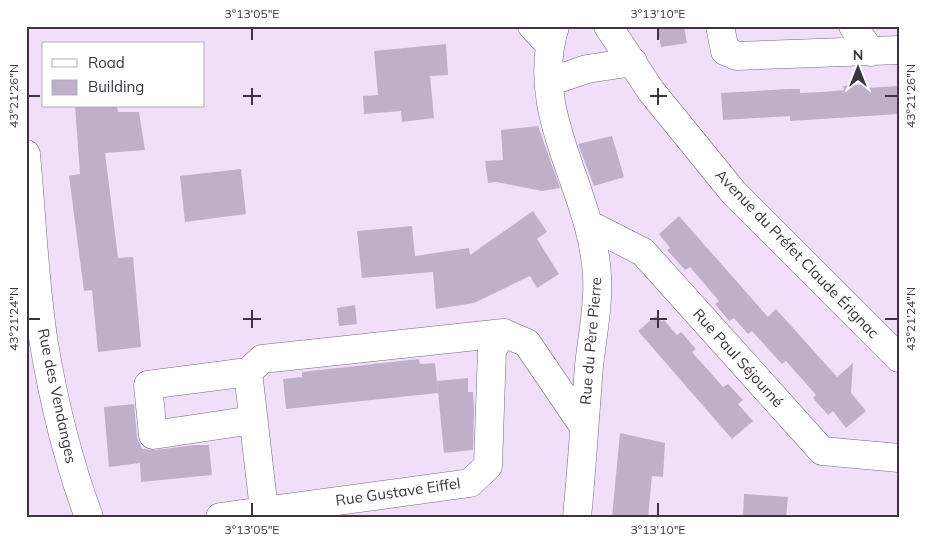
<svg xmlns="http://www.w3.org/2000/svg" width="925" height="543" viewBox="0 0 925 543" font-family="Mulish,sans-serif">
<rect width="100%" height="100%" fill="#f1dff9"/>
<path fill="#c0afc8" d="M 657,26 L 684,26 L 687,43 L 661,47 Z
M 446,44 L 448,75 L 430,76 L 434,118 L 402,122 L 401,111 L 364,114 L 363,96 L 378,95 L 374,51 Z
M 865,84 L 866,88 L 899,86 L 899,114 L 790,121 L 790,116 L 723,120 L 721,93 L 788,89 L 800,89 L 800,93 L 822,92 L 844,90 L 843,86 Z
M 75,106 L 117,106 L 118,112 L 139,112 L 145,150 L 105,153 L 118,258 L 133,257 L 141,347 L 98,352 L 92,290 L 84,291 L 69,176 L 80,174 Z
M 538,126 L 560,188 L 542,191 L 496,182 L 488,183 L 485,161 L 503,160 L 501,130 Z
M 612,136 L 624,177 L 594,186 L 578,144 Z
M 241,169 L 246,214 L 185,222 L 180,176 Z
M 533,211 L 547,232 L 537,239 L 559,274 L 537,288 L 530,276 L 474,303 L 436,309 L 433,272 L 362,278 L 357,231 L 412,226 L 415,256 L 469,248 L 470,255 Z
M 679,216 L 768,317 L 776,309 L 837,377 L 853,363 L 851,393 L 866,411 L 846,428 L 833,411 L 828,415 L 813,398 L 816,395 L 786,361 L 782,364 L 752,331 L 748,334 L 734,318 L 729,321 L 715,304 L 719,301 L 690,267 L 685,270 L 667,250 L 670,248 L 659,234 Z
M 355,305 L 357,324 L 339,326 L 337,308 Z
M 656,316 L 662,322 L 664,320 L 677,335 L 681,332 L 696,349 L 692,352 L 708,370 L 723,387 L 728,384 L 743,400 L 738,404 L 753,421 L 732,439 L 638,331 Z
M 419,359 L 420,364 L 435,363 L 438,393 L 286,409 L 283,379 L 302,377 L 302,372 Z
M 468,378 L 468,392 L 473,392 L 474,410 L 473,450 L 444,453 L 437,381 Z
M 134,404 L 137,437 L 142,449 L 155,450 L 195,445 L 209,445 L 212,475 L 141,482 L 140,463 L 109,467 L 104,407 Z
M 620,433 L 665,443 L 663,477 L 652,476 L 648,517 L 612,517 Z
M 744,494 L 788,497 L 786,517 L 743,517 Z"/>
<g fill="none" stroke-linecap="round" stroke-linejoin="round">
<defs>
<path id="minor" d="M 532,26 L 549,44
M 555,26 C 527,114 593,190 597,276 C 599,305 592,337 589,366 C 585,416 582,467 577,517
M 608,26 L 651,91 L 734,193 L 899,358
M 720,26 L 725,51 L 737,56 L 899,50
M 853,26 L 871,52
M 549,82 L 587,69 L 633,62
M 26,154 C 32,217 34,281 44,344 C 54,403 68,461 89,517
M 590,225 L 643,252 L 822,451 L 899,458
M 248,372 L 264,510
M 253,420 L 153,435 L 148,385 L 248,372 L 262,359 L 504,333
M 220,517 L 470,483 L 488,466 L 492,349 L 504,333 L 527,343 L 584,427"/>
</defs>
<use href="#minor" stroke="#77677e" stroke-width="29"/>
<use href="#minor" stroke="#fff" stroke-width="28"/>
</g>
<path fill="none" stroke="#3c353f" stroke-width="2" d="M 252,28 L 252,40M 658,28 L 658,40M 252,88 L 252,105M 658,88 L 658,105M 28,96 L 40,96M 243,96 L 261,96M 650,96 L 667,96M 885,96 L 898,96M 252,310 L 252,328M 658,310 L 658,328M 28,319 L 40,319M 243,319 L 261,319M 650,319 L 667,319M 885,319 L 898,319M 252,503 L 252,516M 658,503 L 658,516"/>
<g text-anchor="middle" stroke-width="5" stroke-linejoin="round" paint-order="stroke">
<g font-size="15" fill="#3c353f" stroke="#fff">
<text transform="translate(797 254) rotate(46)" y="5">Avenue du Préfet Claude Érignac</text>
<text transform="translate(591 341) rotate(-85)" y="5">Rue du Père Pierre</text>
<text transform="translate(738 358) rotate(48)" y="5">Rue Paul Séjourné</text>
<text transform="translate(57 396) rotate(78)" y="5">Rue des Vendanges</text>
<text transform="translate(398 492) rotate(-8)" y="5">Rue Gustave Eiffel</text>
</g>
</g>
<rect width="925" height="543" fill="none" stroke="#ffffff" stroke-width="55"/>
<rect x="42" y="42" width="162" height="65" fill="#ffffff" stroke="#b1aeb2"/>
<rect x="52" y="59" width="25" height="8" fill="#ffffff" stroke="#b1aeb2"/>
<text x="88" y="68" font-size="15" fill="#3c353f">Road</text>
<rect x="52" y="80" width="25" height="15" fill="#c0afc8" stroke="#b1aeb2"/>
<text x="88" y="92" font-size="15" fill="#3c353f">Building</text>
<g transform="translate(858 68)" stroke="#ffffff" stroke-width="4" paint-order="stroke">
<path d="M0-4L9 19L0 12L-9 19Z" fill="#3c353f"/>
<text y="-8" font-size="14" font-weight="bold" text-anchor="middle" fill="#3c353f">N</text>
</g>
<rect x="28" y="28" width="870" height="488" fill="none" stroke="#3c353f" stroke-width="2"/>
<g font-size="12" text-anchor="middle" fill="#3c353f">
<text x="252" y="18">3°13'05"E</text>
<text x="658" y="18">3°13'10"E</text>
<text transform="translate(14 96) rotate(-90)" y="4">43°21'26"N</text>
<text transform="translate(911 96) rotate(-90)" y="4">43°21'26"N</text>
<text transform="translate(14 319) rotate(-90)" y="4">43°21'24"N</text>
<text transform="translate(911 319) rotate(-90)" y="4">43°21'24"N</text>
<text x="252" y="534">3°13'05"E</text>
<text x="658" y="534">3°13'10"E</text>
</g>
</svg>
